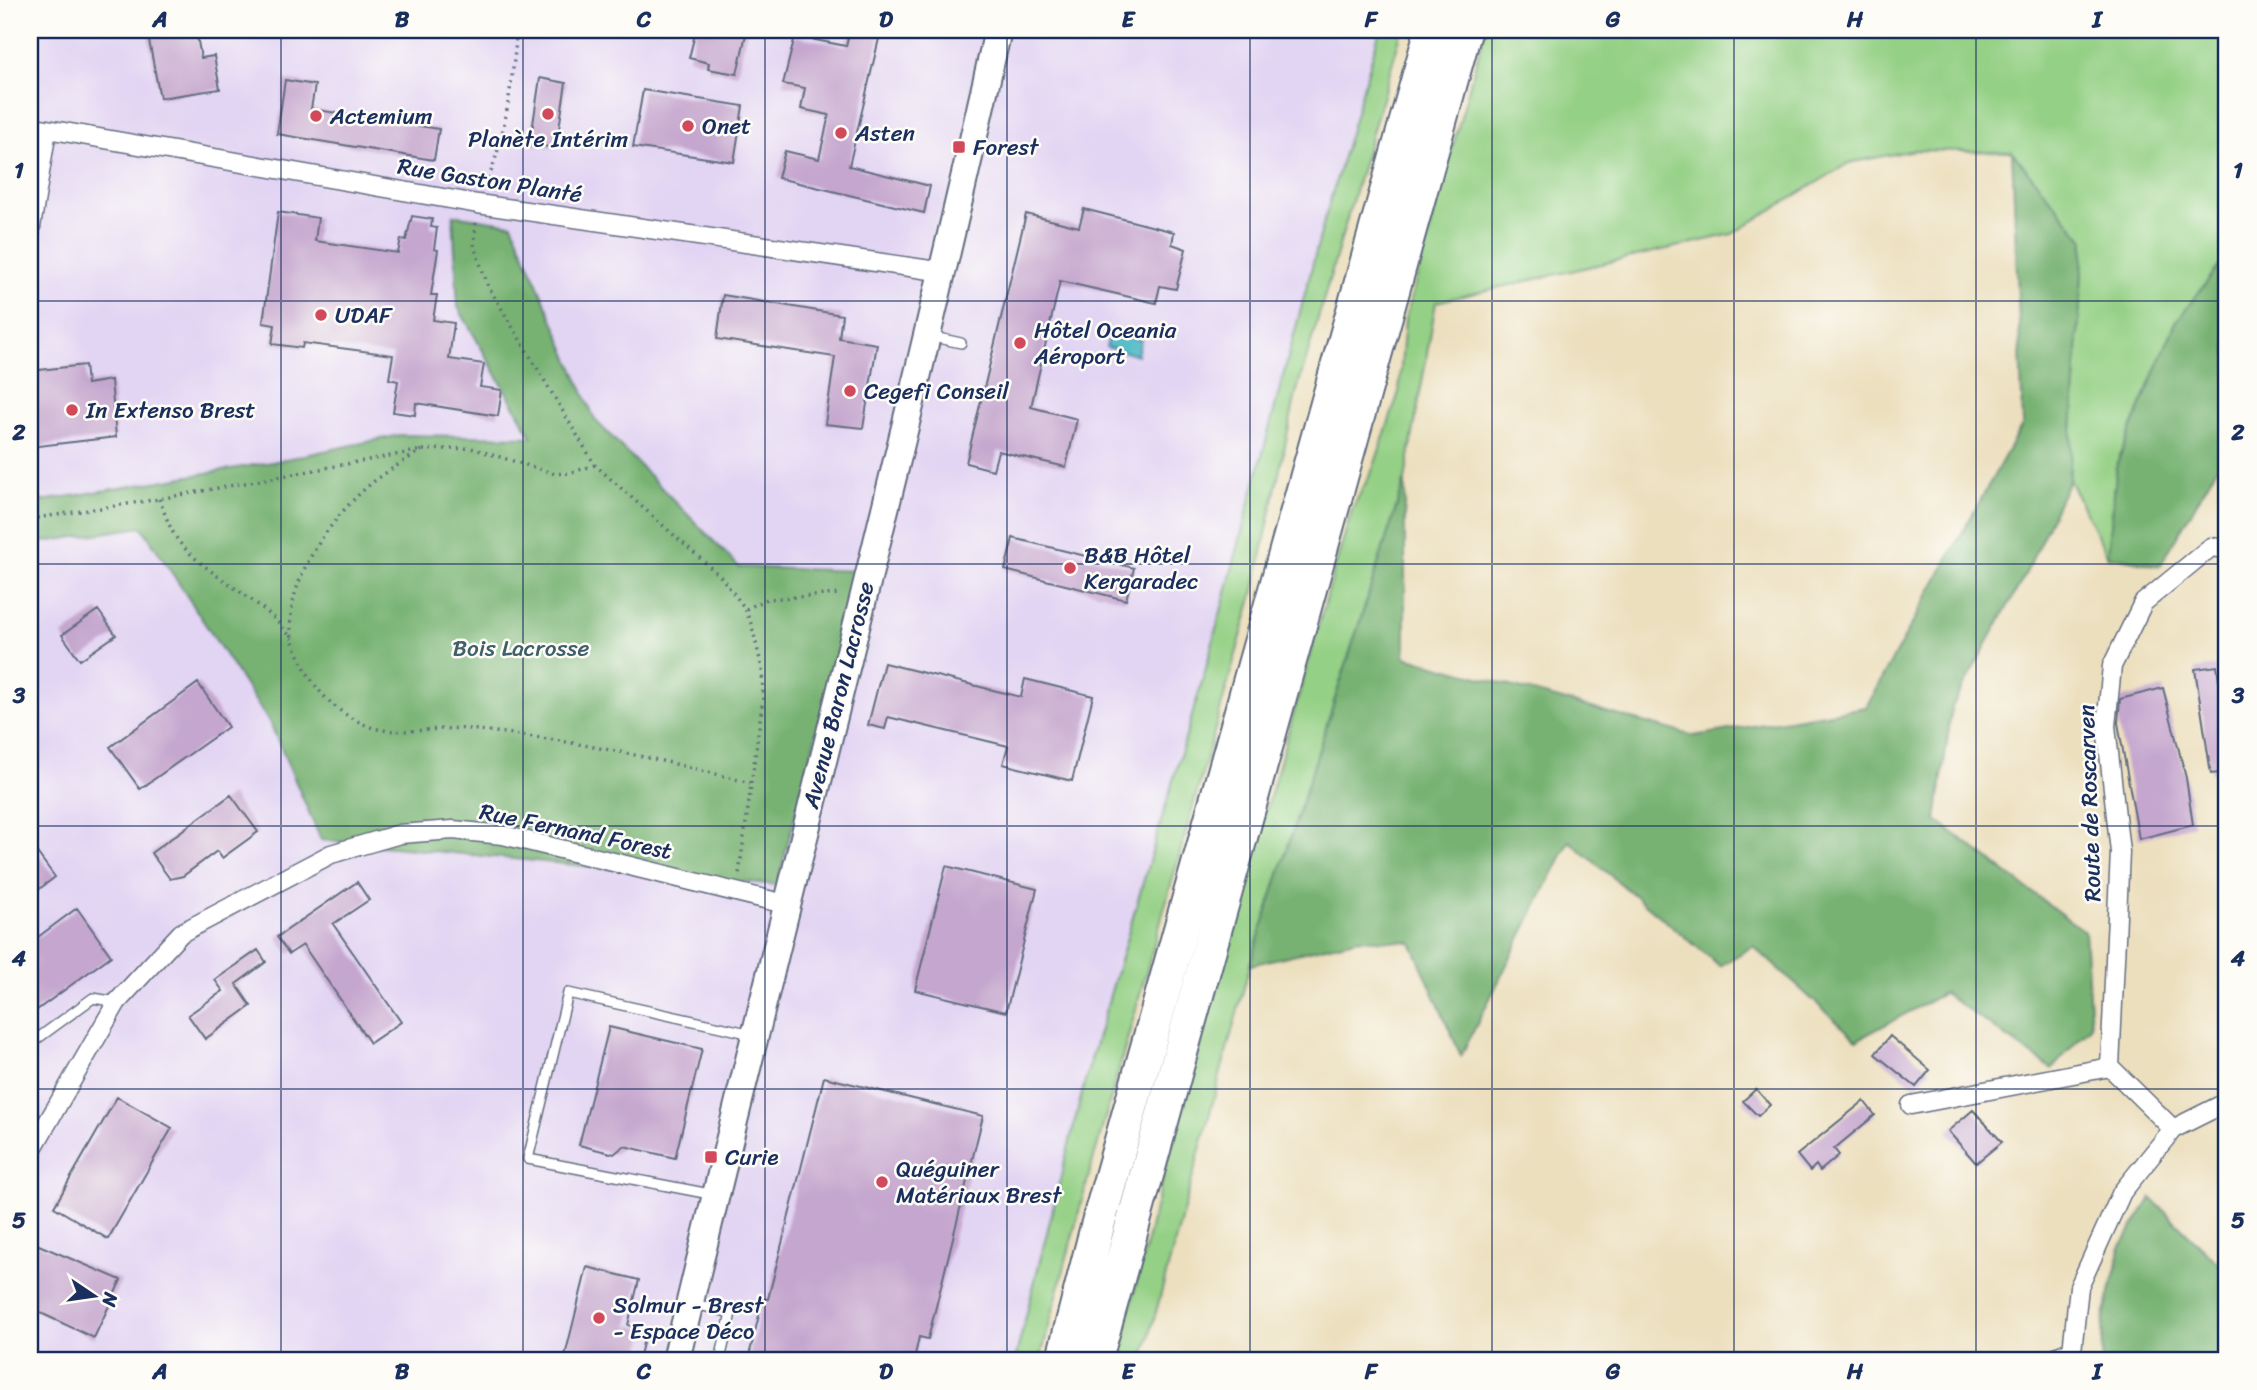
<svg xmlns="http://www.w3.org/2000/svg" width="2257" height="1390" viewBox="0 0 2257 1390" font-family="Sriracha,sans-serif">
<rect width="100%" height="100%" fill="#fdfcf7"/>
<filter id="ink" filterUnits="userSpaceOnUse"><feTurbulence type="fractalNoise" baseFrequency=".0143" numOctaves="2"/><feDisplacementMap in="SourceGraphic" scale="14" xChannelSelector="R" yChannelSelector="G"/><feConvolveMatrix kernelMatrix="1 2 1 2 8 2 1 2 1" color-interpolation-filters="sRGB"/></filter>
<filter id="wash" filterUnits="userSpaceOnUse"><feTurbulence type="fractalNoise" baseFrequency=".00686" numOctaves="4" result="noise"/><feDisplacementMap in="SourceGraphic" scale="28" xChannelSelector="R" yChannelSelector="G"/><feGaussianBlur stdDeviation="1.57" result="paint"/><feColorMatrix in="noise" values="0 0 0 0 0 0 0 0 0 0 0 0 0 0 0 0 0 1.4 0 .05"/><feComposite in="paint" operator="in"/></filter>
<g filter="url(#wash)">
<rect width="100%" height="100%" fill="#ecdfbe"/>
<path fill="#e2d4f3" d="M 30,30 L 1380,30 L 1323,225 L 1206,668 L 1086,1077 L 1015,1360 L 30,1360 Z"/>
<path fill="#94d085" stroke="#588072" stroke-width="2" d="M 1380,30 L 1402,30 L 1296,394 L 1253,594 L 1082,1200 L 1040,1360 L 1015,1360 L 1086,1077 L 1206,668 L 1323,225 Z
M 1485,30 L 2227,30 L 2227,256 L 2176,322 L 2117,463 L 2108,556 L 2069,480 L 2084,240 L 2012,152 L 1914,150 L 1849,163 L 1732,234 L 1436,302 L 1405,480 L 1250,965 L 1143,1360 L 1117,1360 L 1167,1161 L 1314,641 L 1352,509 L 1373,469 L 1399,392 L 1405,319 Z"/>
<path fill="#77b272" stroke="#497068" stroke-width="2" d="M 2012,152 L 2084,240 L 2069,480 L 2025,575 L 1952,707 L 1936,820 L 2085,932 L 2091,1026 L 2052,1069 L 1944,993 L 1857,1040 L 1753,946 L 1720,966 L 1569,841 L 1461,1056 L 1411,942 L 1359,939 L 1250,965 L 1405,480 L 1405,657 L 1694,736 L 1866,707 L 2023,423 Z
M 453,215 L 512,224 L 595,420 L 739,567 L 859,571 L 777,885 L 321,840 L 271,725 L 142,527 L 30,544 L 30,503 L 272,462 L 400,435 L 532,437 L 458,307 Z
M 2227,256 L 2227,450 L 2160,566 L 2108,556 L 2117,463 L 2176,322 Z
M 2151,1198 L 2227,1272 L 2227,1360 L 2102,1360 L 2104,1317 L 2121,1246 Z"/>
<path fill="#4ab8c5" stroke="#327492" stroke-width="2" d="M 1110,332 L 1141,340 L 1137,355 L 1106,347 Z"/>
<g id="blocks">
<path fill="#c5a6ce" d="M 147,30 L 196,30 L 201,58 L 214,56 L 220,89 L 160,98 Z
M 696,30 L 747,30 L 737,74 L 708,69 L 709,63 L 689,58 Z
M 850,30 L 881,30 L 849,166 L 930,186 L 924,213 L 778,178 L 785,151 L 819,159 L 829,115 L 801,109 L 805,88 L 783,84 L 795,36 L 846,46 Z
M 540,78 L 566,83 L 556,148 L 530,144 Z
M 285,80 L 315,85 L 311,109 L 439,129 L 434,160 L 277,134 Z
M 643,90 L 743,106 L 734,162 L 633,147 Z
M 1084,209 L 1174,232 L 1172,244 L 1186,249 L 1176,289 L 1160,286 L 1156,303 L 1060,281 L 1031,407 L 1077,419 L 1066,467 L 998,451 L 993,470 L 966,463 L 1026,214 L 1079,227 Z
M 278,212 L 318,218 L 315,241 L 398,253 L 401,239 L 406,240 L 412,216 L 432,219 L 431,227 L 437,228 L 434,249 L 438,250 L 431,295 L 437,295 L 433,320 L 454,323 L 449,359 L 484,364 L 480,387 L 502,390 L 498,416 L 416,403 L 415,415 L 393,412 L 398,381 L 389,379 L 393,355 L 303,343 L 302,348 L 272,344 L 275,325 L 263,323 Z
M 723,295 L 842,315 L 839,338 L 877,344 L 863,428 L 825,424 L 835,357 L 717,339 Z
M 85,365 L 87,384 L 111,380 L 116,437 L 30,447 L 30,371 Z
M 1013,538 L 1134,568 L 1126,600 L 1005,570 Z
M 98,610 L 116,635 L 80,660 L 62,635 Z
M 884,663 L 1021,697 L 1025,679 L 1093,696 L 1072,781 L 1003,764 L 1008,746 L 888,717 L 885,729 L 868,725 Z
M 2217,666 L 2227,735 L 2227,772 L 2211,774 L 2195,669 Z
M 198,683 L 228,727 L 140,789 L 110,747 Z
M 2163,688 L 2186,778 L 2193,825 L 2139,839 L 2118,723 L 2120,699 Z
M 231,795 L 258,832 L 222,858 L 217,851 L 183,876 L 170,879 L 151,853 Z
M 30,843 L 55,877 L 30,896 Z
M 946,866 L 1037,889 L 1006,1012 L 915,990 Z
M 357,882 L 369,900 L 333,924 L 401,1022 L 370,1043 L 303,945 L 289,954 L 277,937 Z
M 77,908 L 111,956 L 30,1015 L 30,943 Z
M 258,950 L 266,962 L 236,984 L 251,1006 L 205,1039 L 188,1015 L 223,991 L 215,980 Z
M 609,1027 L 702,1049 L 675,1158 L 624,1146 L 614,1154 L 579,1145 Z
M 1890,1036 L 1930,1070 L 1916,1087 L 1875,1054 Z
M 824,1077 L 983,1116 L 928,1339 L 919,1337 L 914,1360 L 748,1360 L 763,1299 L 768,1299 Z
M 1756,1089 L 1770,1105 L 1758,1116 L 1743,1101 Z
M 117,1097 L 172,1128 L 108,1239 L 54,1207 Z
M 1864,1101 L 1875,1115 L 1834,1149 L 1839,1155 L 1820,1171 L 1816,1165 L 1810,1171 L 1797,1155 Z
M 1973,1110 L 2002,1142 L 1976,1163 L 1948,1131 Z
M 34,1243 L 121,1280 L 94,1338 L 30,1308 L 30,1252 Z
M 587,1267 L 639,1280 L 628,1325 L 646,1330 L 639,1360 L 621,1357 L 620,1360 L 564,1360 Z"/>
</g>
</g>
<g filter="url(#ink)">
<use href="#blocks" fill-opacity="0" stroke="#646d80" stroke-width="2"/>
<g fill="none" stroke-linecap="round" stroke-linejoin="round">
<defs>
<path id="lane" d="M 929,336 L 961,343
M 30,1044 L 93,998 L 117,1002
M 715,1195 L 528,1159 L 568,993 L 752,1034
M 691,1303 L 731,1313 L 720,1360"/>
<path id="street" d="M 30,126 L 478,204 L 944,272
M 30,233 L 47,130
M 1911,1105 L 2110,1067
M 2173,1129 L 2110,1067 L 2120,852 L 2106,726 L 2112,666 L 2143,603 L 2211,547 L 2227,549
M 30,1153 L 117,1002 L 181,933 L 331,854 L 400,834 L 453,830 L 503,835 L 785,904
M 2049,1360 L 2070,1351
M 2071,1360 L 2079,1287 L 2122,1192 L 2173,1129 L 2227,1102"/>
<path id="secondary" d="M 676,1360 C 782,916 898,475 998,30"/>
<path id="highway" d="M 1063,1360 L 1097,1228 L 1432,30
M 1095,1360 L 1465,30"/>
</defs>
<use href="#lane" stroke="#646d80" stroke-width="12"/>
<use href="#street" stroke="#646d80" stroke-width="21"/>
<use href="#secondary" stroke="#646d80" stroke-width="30"/>
<use href="#highway" stroke="#646d80" stroke-width="37"/>
<path stroke="#646d80" stroke-width="3.5" stroke-dasharray="2 5" stroke-linecap="butt" d="M 486,185 C 506,136 512,82 517,30
M 476,223 L 474,246 L 488,286 L 595,465 L 721,577 L 744,607 L 752,626 L 762,668 L 763,698 L 739,874
M 422,450 C 406,460 389,470 373,482 C 333,514 279,587 293,641 C 295,649 301,658 304,666 C 316,693 340,715 368,726 C 394,737 439,726 468,729 C 563,738 658,758 750,783
M 159,499 C 165,513 170,531 180,543 C 213,581 263,598 292,639
M 30,519 L 159,499 L 422,450 L 471,448 L 555,474 L 570,473 L 595,465
M 746,609 L 767,599 L 840,594"/>
<use href="#lane" stroke="#fff" stroke-width="9"/>
<use href="#street" stroke="#fff" stroke-width="18"/>
<use href="#secondary" stroke="#fff" stroke-width="26"/>
<use href="#highway" stroke="#fff" stroke-width="33"/>
</g>
</g>
<path fill="none" stroke="#1b2f5e" stroke-width="2" stroke-opacity="0.55" d="M 281,30 L 281,1360M 523,30 L 523,1360M 765,30 L 765,1360M 1007,30 L 1007,1360M 1250,30 L 1250,1360M 1492,30 L 1492,1360M 1734,30 L 1734,1360M 1976,30 L 1976,1360M 30,301 L 2227,301M 30,564 L 2227,564M 30,826 L 2227,826M 30,1089 L 2227,1089"/>
<g fill="#d1495b" stroke="#fdfcf7" stroke-width="2.5">
<circle cx="548" cy="114" r="7"/>
<circle cx="316" cy="116" r="7"/>
<circle cx="688" cy="126" r="7"/>
<circle cx="841" cy="133" r="7"/>
<rect x="952" y="140" width="14" height="14" rx="3.5"/>
<circle cx="321" cy="315" r="7"/>
<circle cx="1020" cy="343" r="7"/>
<circle cx="850" cy="391" r="7"/>
<circle cx="72" cy="410" r="7"/>
<circle cx="1070" cy="568" r="7"/>
<rect x="704" y="1150" width="14" height="14" rx="3.5"/>
<circle cx="882" cy="1182" r="7"/>
<circle cx="599" cy="1318" r="7"/>
</g>
<g text-anchor="middle" stroke-width="5" stroke-linejoin="round" paint-order="stroke">
<g font-size="23" fill="#1b2f5e" stroke="#fdfcf7" text-anchor="start">
<text x="330" y="124">Actemium</text>
<text x="702" y="134">Onet</text>
<text x="855" y="141">Asten</text>
<text x="548" y="147" text-anchor="middle">Planète Intérim</text>
<text x="973" y="155">Forest</text>
<text x="335" y="323">UDAF</text>
<text x="1034" y="338">Hôtel Oceania<tspan x="1034" dy="26">Aéroport</tspan></text>
<text x="864" y="399">Cegefi Conseil</text>
<text x="86" y="418">In Extenso Brest</text>
<text x="1084" y="563">B&amp;B Hôtel<tspan x="1084" dy="26">Kergaradec</tspan></text>
<text x="725" y="1165">Curie</text>
<text x="896" y="1177">Quéguiner<tspan x="896" dy="26">Matériaux Brest</tspan></text>
<text x="613" y="1313">Solmur - Brest<tspan x="613" dy="26">- Espace Déco</tspan></text>
</g>
<g font-size="23" fill="#1b2f5e" stroke="#fdfcf7">
<text transform="translate(490 180) rotate(9)" y="8">Rue Gaston Planté</text>
<text transform="translate(838 695) rotate(-76)" y="8">Avenue Baron Lacrosse</text>
<text transform="translate(2089 803) rotate(-92)" y="8">Route de Roscarven</text>
<text transform="translate(576 831) rotate(12)" y="8">Rue Fernand Forest</text>
</g>
<g font-size="23" fill="#3f5f6a" stroke="#fdfcf7">
<text x="521" y="656">Bois Lacrosse</text>
</g>
</g>
<rect width="2257" height="1390" fill="none" stroke="#fdfcf7" stroke-width="77"/>
<g transform="translate(94 1296) rotate(103)" stroke="#fdfcf7" stroke-width="5" paint-order="stroke">
<path d="M0-5L12 26L0 18L-12 26Z" fill="#1b2f5e"/>
<text y="-10" font-size="19" font-weight="bold" text-anchor="middle" fill="#1b2f5e">N</text>
</g>
<rect x="38" y="38" width="2180" height="1314" fill="none" stroke="#1b2f5e" stroke-width="2.5"/>
<g font-size="23" text-anchor="middle" font-weight="bold" fill="#1b2f5e">
<text x="160" y="27">A</text>
<text x="402" y="27">B</text>
<text x="644" y="27">C</text>
<text x="886" y="27">D</text>
<text x="1128" y="27">E</text>
<text x="1371" y="27">F</text>
<text x="1613" y="27">G</text>
<text x="1855" y="27">H</text>
<text x="2097" y="27">I</text>
<text x="19" y="178">1</text>
<text x="2238" y="178">1</text>
<text x="19" y="440">2</text>
<text x="2238" y="440">2</text>
<text x="19" y="703">3</text>
<text x="2238" y="703">3</text>
<text x="19" y="966">4</text>
<text x="2238" y="966">4</text>
<text x="19" y="1228">5</text>
<text x="2238" y="1228">5</text>
<text x="160" y="1379">A</text>
<text x="402" y="1379">B</text>
<text x="644" y="1379">C</text>
<text x="886" y="1379">D</text>
<text x="1128" y="1379">E</text>
<text x="1371" y="1379">F</text>
<text x="1613" y="1379">G</text>
<text x="1855" y="1379">H</text>
<text x="2097" y="1379">I</text>
</g>
</svg>
